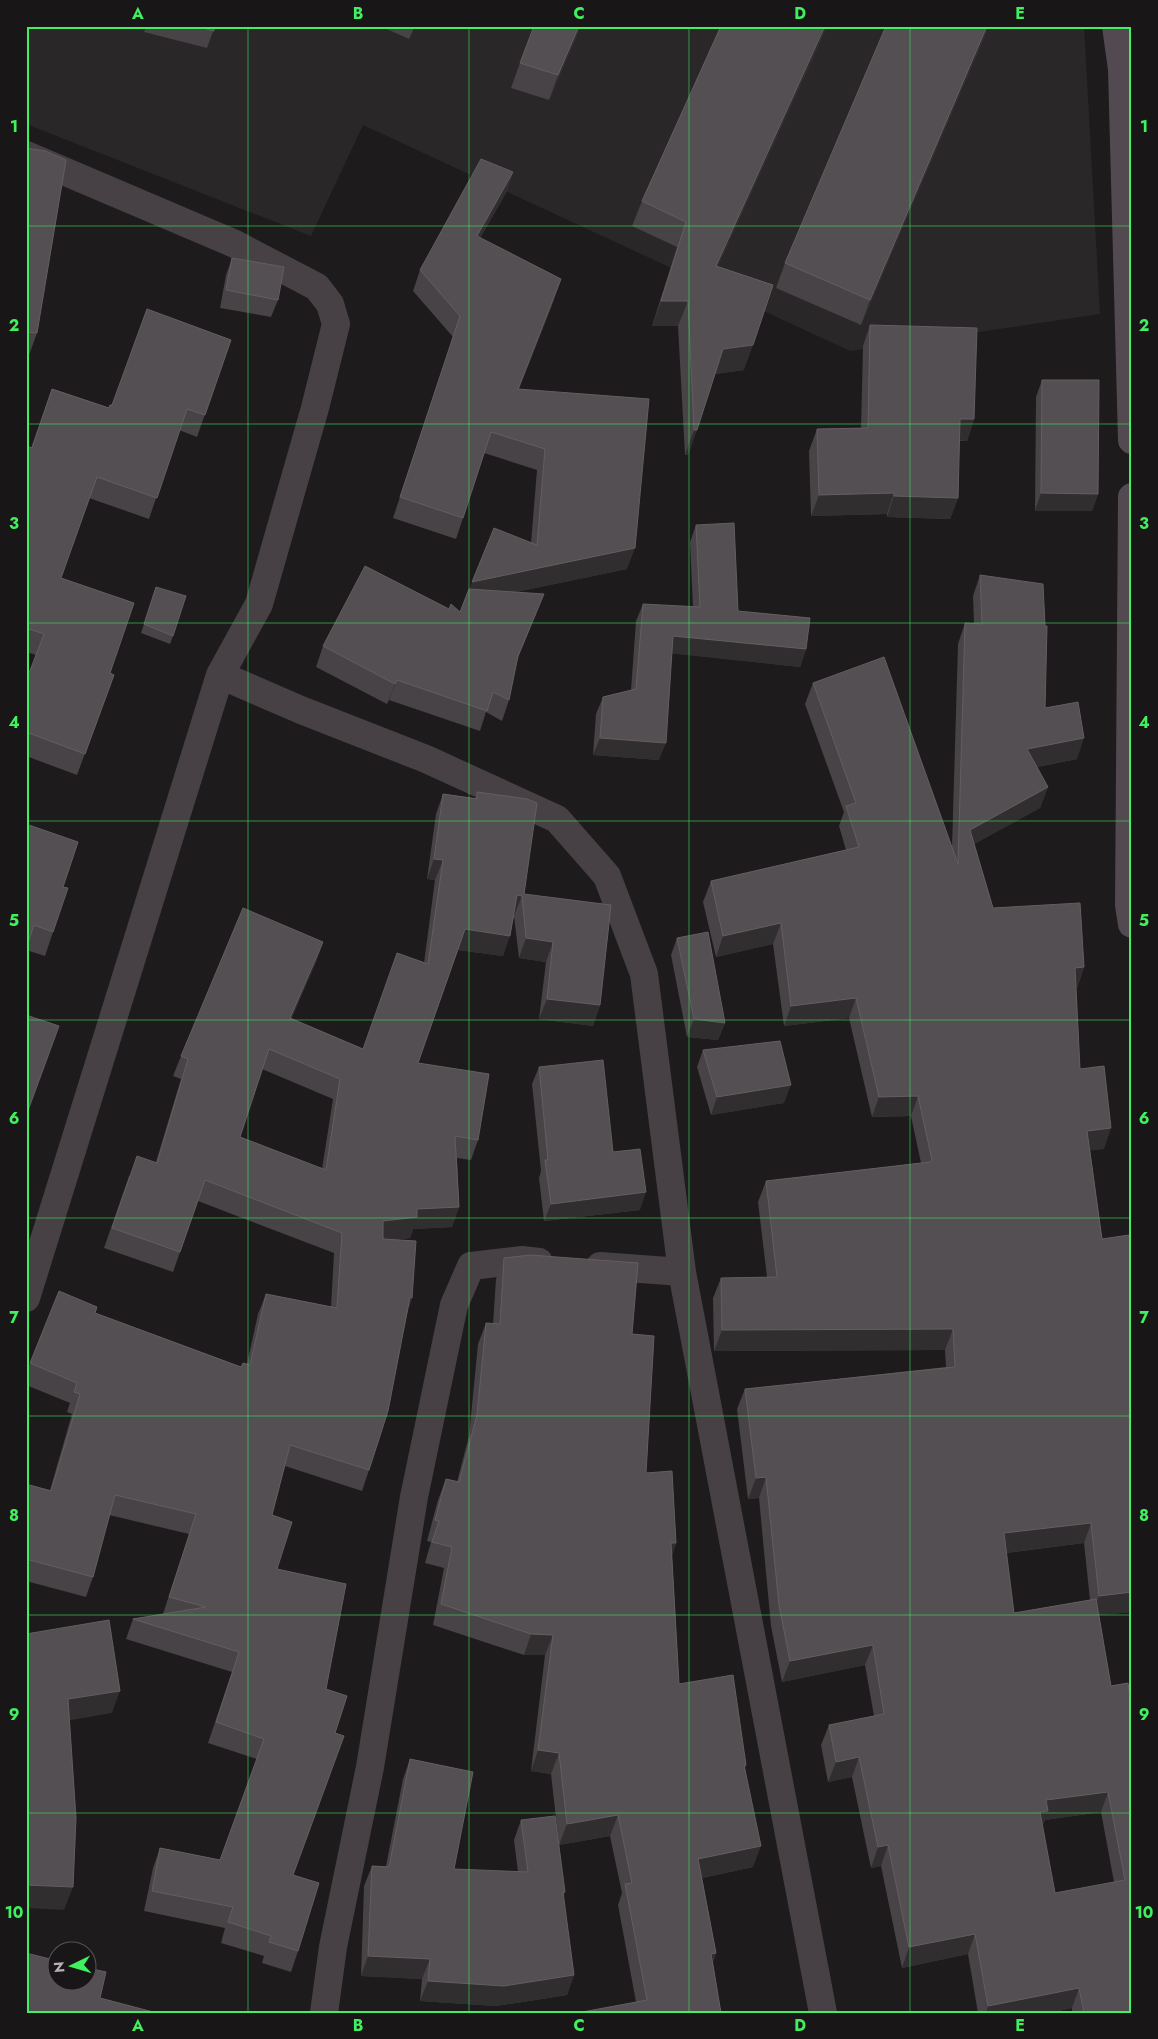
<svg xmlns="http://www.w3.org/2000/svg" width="1158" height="2039" viewBox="0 0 1158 2039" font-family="Jost,sans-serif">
<rect width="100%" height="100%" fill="#1d1b1c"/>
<path fill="#2a2728" d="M 26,26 L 1084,26 L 1100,314 L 850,351 L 363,125 L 311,236 L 26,124 Z"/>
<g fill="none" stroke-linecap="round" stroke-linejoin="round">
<path stroke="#474145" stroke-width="28" d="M 26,155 L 235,244 L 317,287 L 330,304 L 336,324 L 315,408 L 259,604 L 220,675
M 600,1266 L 682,1272 L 823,2013
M 26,1298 L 220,675 L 301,710 L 426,759 L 557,819 L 607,876 L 644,974 L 682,1272
M 324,2013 L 333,1947 L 370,1767 L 414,1497 L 454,1305 L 471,1266 L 522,1260 L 539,1262"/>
<path stroke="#524a50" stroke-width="28" d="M 1116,26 L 1122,69 L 1132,440
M 1132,497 L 1129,905 L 1132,924"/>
</g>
<path fill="#484346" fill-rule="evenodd" d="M 146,26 L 215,26 L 207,48 L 144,32 Z
M 380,26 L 415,26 L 409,39 Z
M 581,26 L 549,100 L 511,88 L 520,63 Z
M 721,26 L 718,267 L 744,370 L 715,374 L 688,455 L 685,455 L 678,326 L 652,326 L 677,247 L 632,226 L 642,201 Z
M 989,26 L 861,325 L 776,288 L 785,263 Z
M 26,148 L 37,333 L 28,358 L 26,358 Z
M 513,172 L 506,193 L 480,238 L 554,300 L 519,389 L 627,569 L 516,592 L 536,614 L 517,660 L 509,700 L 502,721 L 486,712 L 480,731 L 389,700 L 387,704 L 316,667 L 323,646 L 449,609 L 460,612 L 531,543 L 537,470 L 484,453 L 463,518 L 456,539 L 393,518 L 453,337 L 413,291 L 420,270 Z
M 232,258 L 278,300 L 271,317 L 220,308 L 226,275 Z
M 870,325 L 974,419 L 967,441 L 959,441 L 958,498 L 950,519 L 887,517 L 887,514 L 811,516 L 809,451 L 817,429 L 861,428 L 863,346 Z
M 231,340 L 197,437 L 179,430 L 149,519 L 89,498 L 61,578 L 110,673 L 114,675 L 77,775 L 26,756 L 26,681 L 36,655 L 26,652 L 26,446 L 31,448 L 52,389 L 109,408 L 112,405 Z
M 1042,380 L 1098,494 L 1092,511 L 1035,511 L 1036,397 Z
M 696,525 L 738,611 L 806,649 L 800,667 L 672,653 L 659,760 L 593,755 L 596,714 L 603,697 L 631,690 L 636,621 L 643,604 L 693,607 L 690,542 Z
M 980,575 L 1045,708 L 1077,759 L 1037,767 L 1048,787 L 1040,808 L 974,844 L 993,908 L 1084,967 L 1077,988 L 1076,988 L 1080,1069 L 1104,1149 L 1090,1150 L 1102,1239 L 1132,1251 L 1132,1612 L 1099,1615 L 1111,1686 L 1128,1683 L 1132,2013 L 1072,2013 L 1072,2008 L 1049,2013 L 978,2013 L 968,1954 L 902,1968 L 881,1866 L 871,1868 L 852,1777 L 828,1782 L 821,1745 L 829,1725 L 874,1716 L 865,1665 L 782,1682 L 771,1626 L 759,1498 L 748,1499 L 737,1409 L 745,1389 L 946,1367 L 945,1350 L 714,1351 L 713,1298 L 721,1278 L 767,1277 L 758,1202 L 766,1181 L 921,1163 L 911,1116 L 872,1117 L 849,1018 L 784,1026 L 773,944 L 716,957 L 703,902 L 711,881 L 846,850 L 839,826 L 844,812 L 805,704 L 813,683 L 952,847 L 958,644 L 965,623 L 974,624 L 973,596 ZM 1084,1543 L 1090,1600 L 1014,1613 L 1006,1553 ZM 1101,1812 L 1114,1882 L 1055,1893 L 1042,1827 L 1045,1820 Z
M 156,587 L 173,636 L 170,644 L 141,633 Z
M 477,792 L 524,894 L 600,1005 L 593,1026 L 539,1019 L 546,962 L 519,958 L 514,916 L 503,956 L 458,950 L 418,1063 L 478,1140 L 471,1160 L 457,1158 L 459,1207 L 452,1227 L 413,1229 L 410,1238 L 392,1240 L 412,1298 L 408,1310 L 369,1470 L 362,1491 L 285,1466 L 272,1515 L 277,1569 L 326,1689 L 335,1733 L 293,1875 L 298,1951 L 291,1972 L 262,1963 L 264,1956 L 221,1943 L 225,1928 L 144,1911 L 153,1868 L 160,1848 L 220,1860 L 257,1759 L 208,1743 L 232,1672 L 126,1639 L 133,1619 L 163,1614 L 189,1534 L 109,1515 L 93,1577 L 86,1597 L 26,1581 L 26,1484 L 50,1490 L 72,1414 L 67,1412 L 70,1403 L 26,1385 L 26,1372 L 30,1363 L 95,1313 L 241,1367 L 247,1364 L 258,1314 L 266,1294 L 331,1307 L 334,1253 L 198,1201 L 173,1272 L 104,1248 L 129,1176 L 156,1162 L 181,1079 L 173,1076 L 181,1056 L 323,942 L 316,962 L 291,1019 L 363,1049 L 424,963 L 435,880 L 427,879 L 436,814 L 443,794 L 475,798 ZM 262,1069 L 333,1099 L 322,1169 L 240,1137 Z
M 26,824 L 63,887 L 53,932 L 45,956 L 26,950 Z
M 677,938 L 725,1023 L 718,1040 L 687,1037 L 671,955 Z
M 703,1050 L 784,1103 L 711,1115 L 697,1067 Z
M 539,1067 L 613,1152 L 640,1210 L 544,1221 L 539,1178 L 541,1171 L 532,1084 Z
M 504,1258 L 632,1334 L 646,1473 L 676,1543 L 672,1556 L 679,1684 L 746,1765 L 745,1768 L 753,1867 L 702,1878 L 716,1953 L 713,1962 L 721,2013 L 636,2002 L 618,1905 L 622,1893 L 610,1836 L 559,1845 L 551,1774 L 531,1771 L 545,1655 L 524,1655 L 433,1625 L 444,1568 L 425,1563 L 431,1542 L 427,1541 L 438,1500 L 446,1479 L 457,1482 L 469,1436 L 478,1344 L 486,1323 L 493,1324 L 496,1279 Z
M 410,1759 L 454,1869 L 518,1872 L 514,1840 L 521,1820 L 565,1892 L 563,1896 L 574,1975 L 567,1995 L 496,2006 L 420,2001 L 422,1979 L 361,1976 L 364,1886 L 372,1866 L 386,1866 L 403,1779 Z"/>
<path fill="#312e30" d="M 579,26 L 581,26 L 549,100 L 558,75 Z
M 825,26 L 828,26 L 707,291 L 716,266 Z
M 987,26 L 989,26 L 861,325 L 870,300 Z
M 513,172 L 506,193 L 469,257 L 477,236 Z
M 561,279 L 554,300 L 510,410 L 518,389 Z
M 661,301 L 688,301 L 678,326 L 652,326 Z
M 753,345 L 744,370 L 714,374 L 723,349 Z
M 960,419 L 974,419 L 967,441 L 952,440 Z
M 694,430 L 697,430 L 688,455 L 685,455 Z
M 894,493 L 887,514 L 811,516 L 819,495 Z
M 1041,493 L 1098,494 L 1092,511 L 1035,511 Z
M 894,496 L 958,498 L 950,519 L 887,517 Z
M 635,548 L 627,569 L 464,603 L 472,582 Z
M 544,594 L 536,614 L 511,676 L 518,656 Z
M 673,636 L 806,649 L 800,667 L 667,653 Z
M 397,680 L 389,700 L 387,704 L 395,684 Z
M 600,738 L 666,743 L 659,760 L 593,755 Z
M 1084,738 L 1077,759 L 1020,770 L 1027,749 Z
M 1048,787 L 1040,808 L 963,850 L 970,830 Z
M 434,859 L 443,860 L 435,880 L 427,879 Z
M 517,895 L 522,896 L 514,916 L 509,916 Z
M 781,923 L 773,944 L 716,957 L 723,936 Z
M 465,929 L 510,936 L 503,956 L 458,950 Z
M 526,938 L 553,942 L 546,962 L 519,958 Z
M 323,942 L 316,962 L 283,1039 L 290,1018 Z
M 1084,967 L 1077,988 L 1067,988 L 1075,968 Z
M 856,998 L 849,1018 L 784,1026 L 791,1006 Z
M 547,999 L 600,1005 L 593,1026 L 539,1019 Z
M 694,1019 L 725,1023 L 718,1040 L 687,1037 Z
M 791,1085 L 784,1103 L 711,1115 L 717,1097 Z
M 918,1096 L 911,1116 L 872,1117 L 879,1097 Z
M 1111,1128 L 1104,1149 L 1080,1152 L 1087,1131 Z
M 646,1192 L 640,1210 L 544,1221 L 551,1204 Z
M 459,1207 L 452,1227 L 413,1229 L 410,1238 L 376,1242 L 383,1221 L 417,1209 Z
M 410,1297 L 412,1298 L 405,1318 Z
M 953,1329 L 945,1350 L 714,1351 L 722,1330 Z
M 766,1477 L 759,1498 L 748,1499 L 756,1478 Z
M 1091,1523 L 1084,1543 L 996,1554 L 1004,1533 Z
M 671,1543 L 676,1543 L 669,1564 Z
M 1132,1592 L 1132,1612 L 1092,1616 L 1099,1596 Z
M 531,1634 L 553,1635 L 545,1655 L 524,1655 Z
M 873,1645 L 865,1665 L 782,1682 L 790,1661 Z
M 120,1691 L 112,1713 L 60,1722 L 68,1699 Z
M 538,1750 L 559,1753 L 551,1774 L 531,1771 Z
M 859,1757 L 852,1777 L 828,1782 L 836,1762 Z
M 1108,1792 L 1101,1812 L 1045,1820 L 1041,1831 L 1040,1812 L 1046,1800 Z
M 618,1815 L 610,1836 L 559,1845 L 567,1824 Z
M 888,1845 L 881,1866 L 871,1868 L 878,1847 Z
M 761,1846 L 753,1867 L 691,1880 L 698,1859 Z
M 26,1885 L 73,1887 L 64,1910 L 26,1908 Z
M 975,1934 L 968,1954 L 902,1968 L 909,1947 Z
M 716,1953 L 708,1974 L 711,1954 Z
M 368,1956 L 430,1959 L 422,1979 L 361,1976 Z
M 574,1975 L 567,1995 L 496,2006 L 420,2001 L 428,1981 Z
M 1079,1988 L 1072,2008 L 1049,2013 L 986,2013 L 988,2006 Z"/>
<path fill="#544f52" stroke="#645e62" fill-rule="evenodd" d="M 195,26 L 215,26 L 214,31 Z
M 534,26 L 579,26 L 558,75 L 520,63 Z
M 721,26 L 825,26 L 716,266 L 773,285 L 753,345 L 723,349 L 697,430 L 694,430 L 688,301 L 661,301 L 686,222 L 642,201 Z
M 886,26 L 987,26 L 870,300 L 785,263 Z
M 26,148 L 45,151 L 66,160 L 37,333 L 26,332 Z
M 481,159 L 513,172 L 477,236 L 561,279 L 518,389 L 649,399 L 635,548 L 472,582 L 494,528 L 537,545 L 545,449 L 491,432 L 463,518 L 400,497 L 460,316 L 420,270 Z
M 232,258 L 284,267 L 278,300 L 226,290 Z
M 147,309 L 231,340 L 205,415 L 187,409 L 157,498 L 97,477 L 61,578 L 134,603 L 110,673 L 114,675 L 85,754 L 26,732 L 26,681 L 44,634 L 26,628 L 26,446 L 32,448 L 52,389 L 109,408 L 110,405 L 112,405 Z
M 870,325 L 977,328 L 974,419 L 960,419 L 958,498 L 894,496 L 894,493 L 819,495 L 817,429 L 868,428 Z
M 1042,380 L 1099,380 L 1098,494 L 1041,493 Z
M 734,523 L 738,611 L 810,618 L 806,649 L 673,636 L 666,743 L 600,738 L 603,697 L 636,689 L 643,604 L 700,607 L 696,525 Z
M 365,566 L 449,609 L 451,604 L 460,612 L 469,589 L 544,594 L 518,656 L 509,700 L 493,692 L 487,711 L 397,680 L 395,684 L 323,646 Z
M 980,575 L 1043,584 L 1045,626 L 1047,626 L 1045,708 L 1078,702 L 1084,738 L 1027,749 L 1048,787 L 970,830 L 993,908 L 1080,903 L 1084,967 L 1075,968 L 1080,1069 L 1104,1066 L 1111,1128 L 1087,1131 L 1102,1239 L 1129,1235 L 1132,1251 L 1132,1592 L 1099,1596 L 1091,1523 L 1004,1533 L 1014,1613 L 1096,1599 L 1111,1686 L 1128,1683 L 1132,1710 L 1132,2013 L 1084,2013 L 1079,1988 L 988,2006 L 975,1934 L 909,1947 L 888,1845 L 878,1847 L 859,1757 L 836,1762 L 829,1725 L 884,1714 L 873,1645 L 790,1661 L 779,1605 L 766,1477 L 756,1478 L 745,1389 L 955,1367 L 953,1329 L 722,1330 L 721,1278 L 777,1277 L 766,1181 L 930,1162 L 932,1160 L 918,1096 L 879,1097 L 856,998 L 791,1006 L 781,923 L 723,936 L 711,881 L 859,847 L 846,806 L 856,803 L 813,683 L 884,657 L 958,864 L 965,623 L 982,624 ZM 1108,1792 L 1125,1880 L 1055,1893 L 1040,1812 L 1048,1811 L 1046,1800 Z
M 156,587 L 186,596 L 173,636 L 144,624 Z
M 477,792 L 527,799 L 537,803 L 524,894 L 611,905 L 600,1005 L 547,999 L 553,942 L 526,938 L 522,896 L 517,895 L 510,936 L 465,929 L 418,1063 L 489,1074 L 478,1140 L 455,1136 L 459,1207 L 417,1209 L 417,1217 L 383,1221 L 383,1239 L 416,1241 L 412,1298 L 410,1297 L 388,1411 L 369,1470 L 290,1445 L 272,1515 L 292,1522 L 277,1569 L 346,1584 L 326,1689 L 347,1696 L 335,1733 L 344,1736 L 293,1875 L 319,1883 L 298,1951 L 269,1942 L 271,1936 L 228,1922 L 233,1907 L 152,1891 L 160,1848 L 220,1860 L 264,1739 L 216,1722 L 239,1652 L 133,1619 L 206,1607 L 169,1597 L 196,1514 L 115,1495 L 93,1577 L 26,1559 L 26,1484 L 51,1491 L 80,1394 L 74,1392 L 77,1383 L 30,1363 L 59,1291 L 97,1307 L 95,1313 L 241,1367 L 243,1363 L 250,1365 L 266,1294 L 337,1308 L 342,1233 L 205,1180 L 180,1252 L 112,1228 L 137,1156 L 157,1163 L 188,1059 L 181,1056 L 243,908 L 323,942 L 290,1018 L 363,1049 L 397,953 L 428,964 L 443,860 L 434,859 L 443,794 L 477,799 ZM 269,1049 L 340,1079 L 326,1170 L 240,1137 Z
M 26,824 L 78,842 L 63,887 L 68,888 L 53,932 L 34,925 L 26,949 Z
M 708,932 L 725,1023 L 694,1019 L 677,938 Z
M 26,1015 L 59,1026 L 26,1116 Z
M 780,1041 L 791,1085 L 717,1097 L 703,1050 Z
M 603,1060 L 613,1152 L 640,1149 L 646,1192 L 551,1204 L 545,1160 L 548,1160 L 539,1067 Z
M 530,1255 L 638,1263 L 632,1334 L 654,1336 L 646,1473 L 672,1471 L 676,1543 L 671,1543 L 679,1684 L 733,1675 L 746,1765 L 744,1765 L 761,1846 L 698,1859 L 716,1953 L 711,1954 L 721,2013 L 577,2013 L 647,2000 L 625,1884 L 632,1883 L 618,1815 L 567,1824 L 559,1753 L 538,1750 L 553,1635 L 531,1634 L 441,1604 L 452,1547 L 432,1542 L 439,1521 L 435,1520 L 446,1479 L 459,1482 L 477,1415 L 486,1323 L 500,1324 L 504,1258 Z
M 109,1620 L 120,1691 L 68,1699 L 76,1818 L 73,1887 L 26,1885 L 26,1634 Z
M 410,1759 L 473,1772 L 454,1869 L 528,1872 L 521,1820 L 555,1816 L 565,1892 L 563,1892 L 574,1975 L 504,1986 L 428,1981 L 430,1959 L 368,1956 L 372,1866 L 389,1867 Z
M 26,1953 L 58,1961 L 58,1982 L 88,1982 L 88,1968 L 106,1972 L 100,1998 L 157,2013 L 26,2013 Z"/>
<path fill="none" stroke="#40f05f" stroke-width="1" stroke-opacity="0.55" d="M 248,26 L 248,2013M 469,26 L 469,2013M 689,26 L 689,2013M 910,26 L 910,2013M 26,226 L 1132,226M 26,424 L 1132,424M 26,623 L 1132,623M 26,821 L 1132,821M 26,1020 L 1132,1020M 26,1218 L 1132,1218M 26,1416 L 1132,1416M 26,1615 L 1132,1615M 26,1813 L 1132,1813"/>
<rect width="1158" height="2039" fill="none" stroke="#181617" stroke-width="55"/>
<g transform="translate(72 1966) rotate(265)"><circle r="24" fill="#181617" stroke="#5a5358"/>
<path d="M0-4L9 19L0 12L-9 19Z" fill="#40f05f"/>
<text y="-8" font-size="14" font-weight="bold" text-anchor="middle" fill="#bcaeb9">N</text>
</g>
<rect x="28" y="28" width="1102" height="1984" fill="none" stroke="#40f05f" stroke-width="2"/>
<g font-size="16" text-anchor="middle" font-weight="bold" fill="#40f05f">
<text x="138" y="19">A</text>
<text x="358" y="19">B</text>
<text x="579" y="19">C</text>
<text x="800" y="19">D</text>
<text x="1020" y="19">E</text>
<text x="14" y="132">1</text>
<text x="1144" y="132">1</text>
<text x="14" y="331">2</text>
<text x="1144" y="331">2</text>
<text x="14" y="529">3</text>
<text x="1144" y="529">3</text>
<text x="14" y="728">4</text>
<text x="1144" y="728">4</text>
<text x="14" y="926">5</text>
<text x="1144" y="926">5</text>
<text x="14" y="1124">6</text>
<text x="1144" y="1124">6</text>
<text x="14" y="1323">7</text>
<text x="1144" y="1323">7</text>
<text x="14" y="1521">8</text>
<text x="1144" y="1521">8</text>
<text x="14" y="1720">9</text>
<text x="1144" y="1720">9</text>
<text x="14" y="1918">10</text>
<text x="1144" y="1918">10</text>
<text x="138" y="2031">A</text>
<text x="358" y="2031">B</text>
<text x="579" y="2031">C</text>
<text x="800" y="2031">D</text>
<text x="1020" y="2031">E</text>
</g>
</svg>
